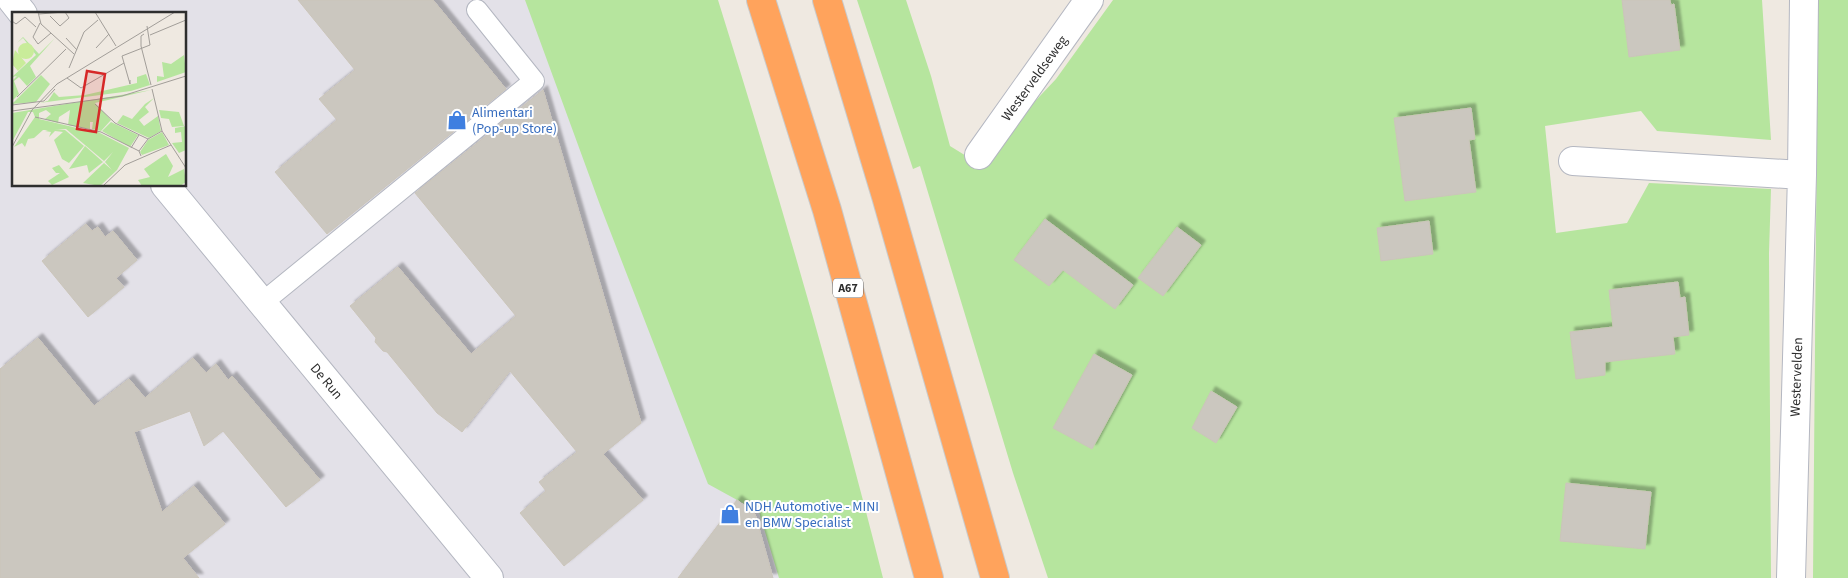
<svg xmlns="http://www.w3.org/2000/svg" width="1848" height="578" viewBox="0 0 1848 578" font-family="'Source Sans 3',sans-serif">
<defs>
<filter id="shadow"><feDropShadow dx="4.5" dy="-4.5" stdDeviation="1" flood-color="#0004"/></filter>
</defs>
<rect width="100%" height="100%" fill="#efe9e1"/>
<path fill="#e3e1e8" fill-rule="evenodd" d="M 0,0 L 594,0 L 786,578 L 0,578 ZM 14,14 L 185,14 L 185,185 L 14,185 Z"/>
<path fill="#b6e59e" d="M 525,0 L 718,0 C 778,191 834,384 883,578 L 779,578 L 759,512 L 708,484 L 600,205 Z
M 857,0 L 906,0 L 931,76 L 950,146 L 984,167 L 1023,114 L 1056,79 L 1113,0 L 1762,0 L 1771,140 L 1657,131 L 1641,111 L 1545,126 L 1556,233 L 1627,223 L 1649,183 L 1771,189 L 1769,253 L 1771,578 L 1048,578 L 1013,473 L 920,166 L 913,169 Z
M 1818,0 L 1848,0 L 1848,578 L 1813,578 Z"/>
<path fill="#cbc7bf" stroke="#cbc5ba" filter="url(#shadow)" d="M 298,0 L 433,0 L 506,89 L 327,234 L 275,172 L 337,120 L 319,99 L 355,70 Z
M 1622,0 L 1670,0 L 1671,5 L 1674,4 L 1680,50 L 1629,57 Z
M 543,90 L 641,423 L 603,454 L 643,500 L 564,566 L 520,513 L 546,491 L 539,482 L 577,452 L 510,371 L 462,432 L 437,413 L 387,352 L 383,351 L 375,342 L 376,338 L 350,306 L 398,267 L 471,354 L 516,316 L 415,193 Z
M 1471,108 L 1475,139 L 1469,140 L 1476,192 L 1405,201 L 1394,118 Z
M 1045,219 L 1133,285 L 1115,309 L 1063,270 L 1049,286 L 1014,260 Z
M 1429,221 L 1433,254 L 1381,261 L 1377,228 Z
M 86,224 L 92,231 L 98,227 L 105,237 L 113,231 L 137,260 L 116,278 L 124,287 L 88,317 L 42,261 Z
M 1177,227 L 1201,245 L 1163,296 L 1138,278 Z
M 1678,282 L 1680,298 L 1685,297 L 1689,335 L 1673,337 L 1675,354 L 1605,362 L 1605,375 L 1576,379 L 1570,332 L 1613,327 L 1609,290 Z
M 38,338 L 94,406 L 129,379 L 145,398 L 193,358 L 206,373 L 216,364 L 228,380 L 232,376 L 320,480 L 286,507 L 223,431 L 204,446 L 190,411 L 134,432 L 162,512 L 194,486 L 225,524 L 183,558 L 199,578 L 0,578 L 0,369 Z
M 1094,354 L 1132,375 L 1092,449 L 1053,428 Z
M 1211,391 L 1237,407 L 1216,443 L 1192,428 Z
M 1566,483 L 1651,492 L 1645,549 L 1560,541 Z
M 737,500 L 755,514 L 773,578 L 678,578 Z"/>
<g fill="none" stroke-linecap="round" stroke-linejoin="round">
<defs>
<path id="service" d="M 262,303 L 534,81 L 477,10"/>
<path id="minor" d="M 12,0 L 23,14
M 979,155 L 1089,0
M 1573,161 L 1802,175
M 165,185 L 489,578
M 1791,578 L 1802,175 L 1804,0"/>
<path id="motorway" d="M 761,0 L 827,210 L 929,578
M 827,0 L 886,196 L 995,578"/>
</defs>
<use href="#service" stroke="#b4b7c1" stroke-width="22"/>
<use href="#minor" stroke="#b4b7c1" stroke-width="30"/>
<use href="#motorway" stroke="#c9c9c9" stroke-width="30"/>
<use href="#service" stroke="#fff" stroke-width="20"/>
<use href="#minor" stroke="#fff" stroke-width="28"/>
<use href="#motorway" stroke="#ffa35c" stroke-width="28"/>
</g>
<defs>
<symbol id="shop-bare" viewBox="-9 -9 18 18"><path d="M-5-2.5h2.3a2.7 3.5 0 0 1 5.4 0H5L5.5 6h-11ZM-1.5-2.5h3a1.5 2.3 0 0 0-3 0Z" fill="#3f7fe0" stroke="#fff" stroke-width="2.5" paint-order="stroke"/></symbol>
</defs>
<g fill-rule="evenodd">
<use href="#shop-bare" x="443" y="106" width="28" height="28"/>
<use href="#shop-bare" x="716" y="500" width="28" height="28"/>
</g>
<g text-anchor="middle" stroke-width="4" stroke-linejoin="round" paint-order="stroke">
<rect fill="#fff" stroke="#6d6d6d" stroke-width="1" x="833" y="278.5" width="30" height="19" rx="4"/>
<g font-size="12" font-weight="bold" fill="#2e2e2e">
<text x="848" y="292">A67</text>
</g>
<g font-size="14" fill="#2e2e2e" stroke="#fff">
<text transform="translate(1034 78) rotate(-54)" y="5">Westerveldseweg</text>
<text transform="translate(1796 377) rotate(-88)" y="5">Westervelden</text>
<text transform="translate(327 381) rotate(50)" y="5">De Run</text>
</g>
<g font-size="14" fill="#366cbe" stroke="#fff" text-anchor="start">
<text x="472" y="117">Alimentari<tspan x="472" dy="16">(Pop-up Store)</tspan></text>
<text x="745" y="511">NDH Automotive - MINI<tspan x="745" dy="16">en BMW Specialist</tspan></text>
</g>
</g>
<g transform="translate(12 12)">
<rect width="174" height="174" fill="#efe9e1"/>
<path d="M 11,25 L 27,42 L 43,26 L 18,54 L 24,65 L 15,74 L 7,65 L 2,69 L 7,82 L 0,89 L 0,69 L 5,64 L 0,65 L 24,43 L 11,26 L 5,31 ZM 172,43 L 174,60 L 145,70 L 145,64 L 152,65 L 150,50 L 159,52 ZM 134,62 L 138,73 L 119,79 L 27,91 L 36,89 L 42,80 L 47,85 L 73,83 L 125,71 L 125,65 ZM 29,63 L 38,72 L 24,90 L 0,92 ZM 139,78 L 83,91 L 99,108 L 89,119 L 80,117 L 81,110 L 78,110 L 78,117 L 56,113 L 58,98 L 47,105 L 46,111 L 33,107 L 39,102 L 34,98 L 27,101 L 27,107 L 65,116 L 86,120 L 117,136 L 105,158 L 88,174 L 71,171 L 92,151 L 100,158 L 93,150 L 101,140 L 92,149 L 54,117 L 31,118 L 22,126 L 16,127 L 13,135 L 10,131 L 2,135 L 23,105 L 21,100 L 16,100 L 0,130 L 0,101 ZM 142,86 L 133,95 L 137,100 L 127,108 L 132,114 L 146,104 L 149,119 L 137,126 L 105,111 L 111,103 L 120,107 L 133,92 ZM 147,98 L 167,100 L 172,114 L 160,115 L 157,107 L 149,106 ZM 99,110 L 126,123 L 118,135 L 90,119 ZM 174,114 L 174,138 L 167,141 L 160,131 L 170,130 L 169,120 L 163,121 L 163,116 ZM 39,117 L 53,118 L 72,134 L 57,151 L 50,147 L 42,128 L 51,120 L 43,119 L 37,125 L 39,120 L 33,119 ZM 150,120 L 157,133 L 130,143 L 128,140 L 136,128 ZM 73,134 L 91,150 L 77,161 L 75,153 L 57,157 ZM 154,142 L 161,154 L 156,165 L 172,157 L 174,170 L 168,174 L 130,174 L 126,168 L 138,165 L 132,157 ZM 47,153 L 57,165 L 40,173 L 36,169 L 48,161 L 44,161 L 40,156 Z" fill="#b6e59e"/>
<path d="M6 39a8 8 0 1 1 16 0a8 8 0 1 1-16 0ZM 3,38 L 14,51 L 6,59 L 0,52 Z" fill="#c9ec9a"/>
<path fill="none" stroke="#a29e99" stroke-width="1" d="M 26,0 L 29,12 L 62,42M 83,0 L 104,34M 27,2 L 52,0M 38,4 L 48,14 L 57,6 L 53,0M 0,9 L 4,12 L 13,5 L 24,15M 28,11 L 21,25 L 26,32 L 39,21M 132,22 L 129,24 L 129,34 L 139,73M 138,23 L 174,8M 54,26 L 65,38M 84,36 L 97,22M 57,56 L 72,20 L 86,8M 55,66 L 69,76 L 112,51M 118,68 L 118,72 L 110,44 L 138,33 L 135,14M 140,77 L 150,119 L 174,156M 5,85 L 54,37M 83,92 L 103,111 L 136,127M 0,93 L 32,89 L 43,77M 0,99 L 110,84 L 174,64M 23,105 L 89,120 L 127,139 L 129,144M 0,135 L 20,98 L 45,72 L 163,0M 119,136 L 127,123M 127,139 L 136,127 L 150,119M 91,174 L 113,153 L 159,133"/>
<path fill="#d62828" fill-opacity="0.15" stroke="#d62828" stroke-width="2.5" d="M 75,59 L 93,62 L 84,120 L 65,117 Z"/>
<rect width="174" height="174" fill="none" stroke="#2e2e2e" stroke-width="2.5"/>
</g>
</svg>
